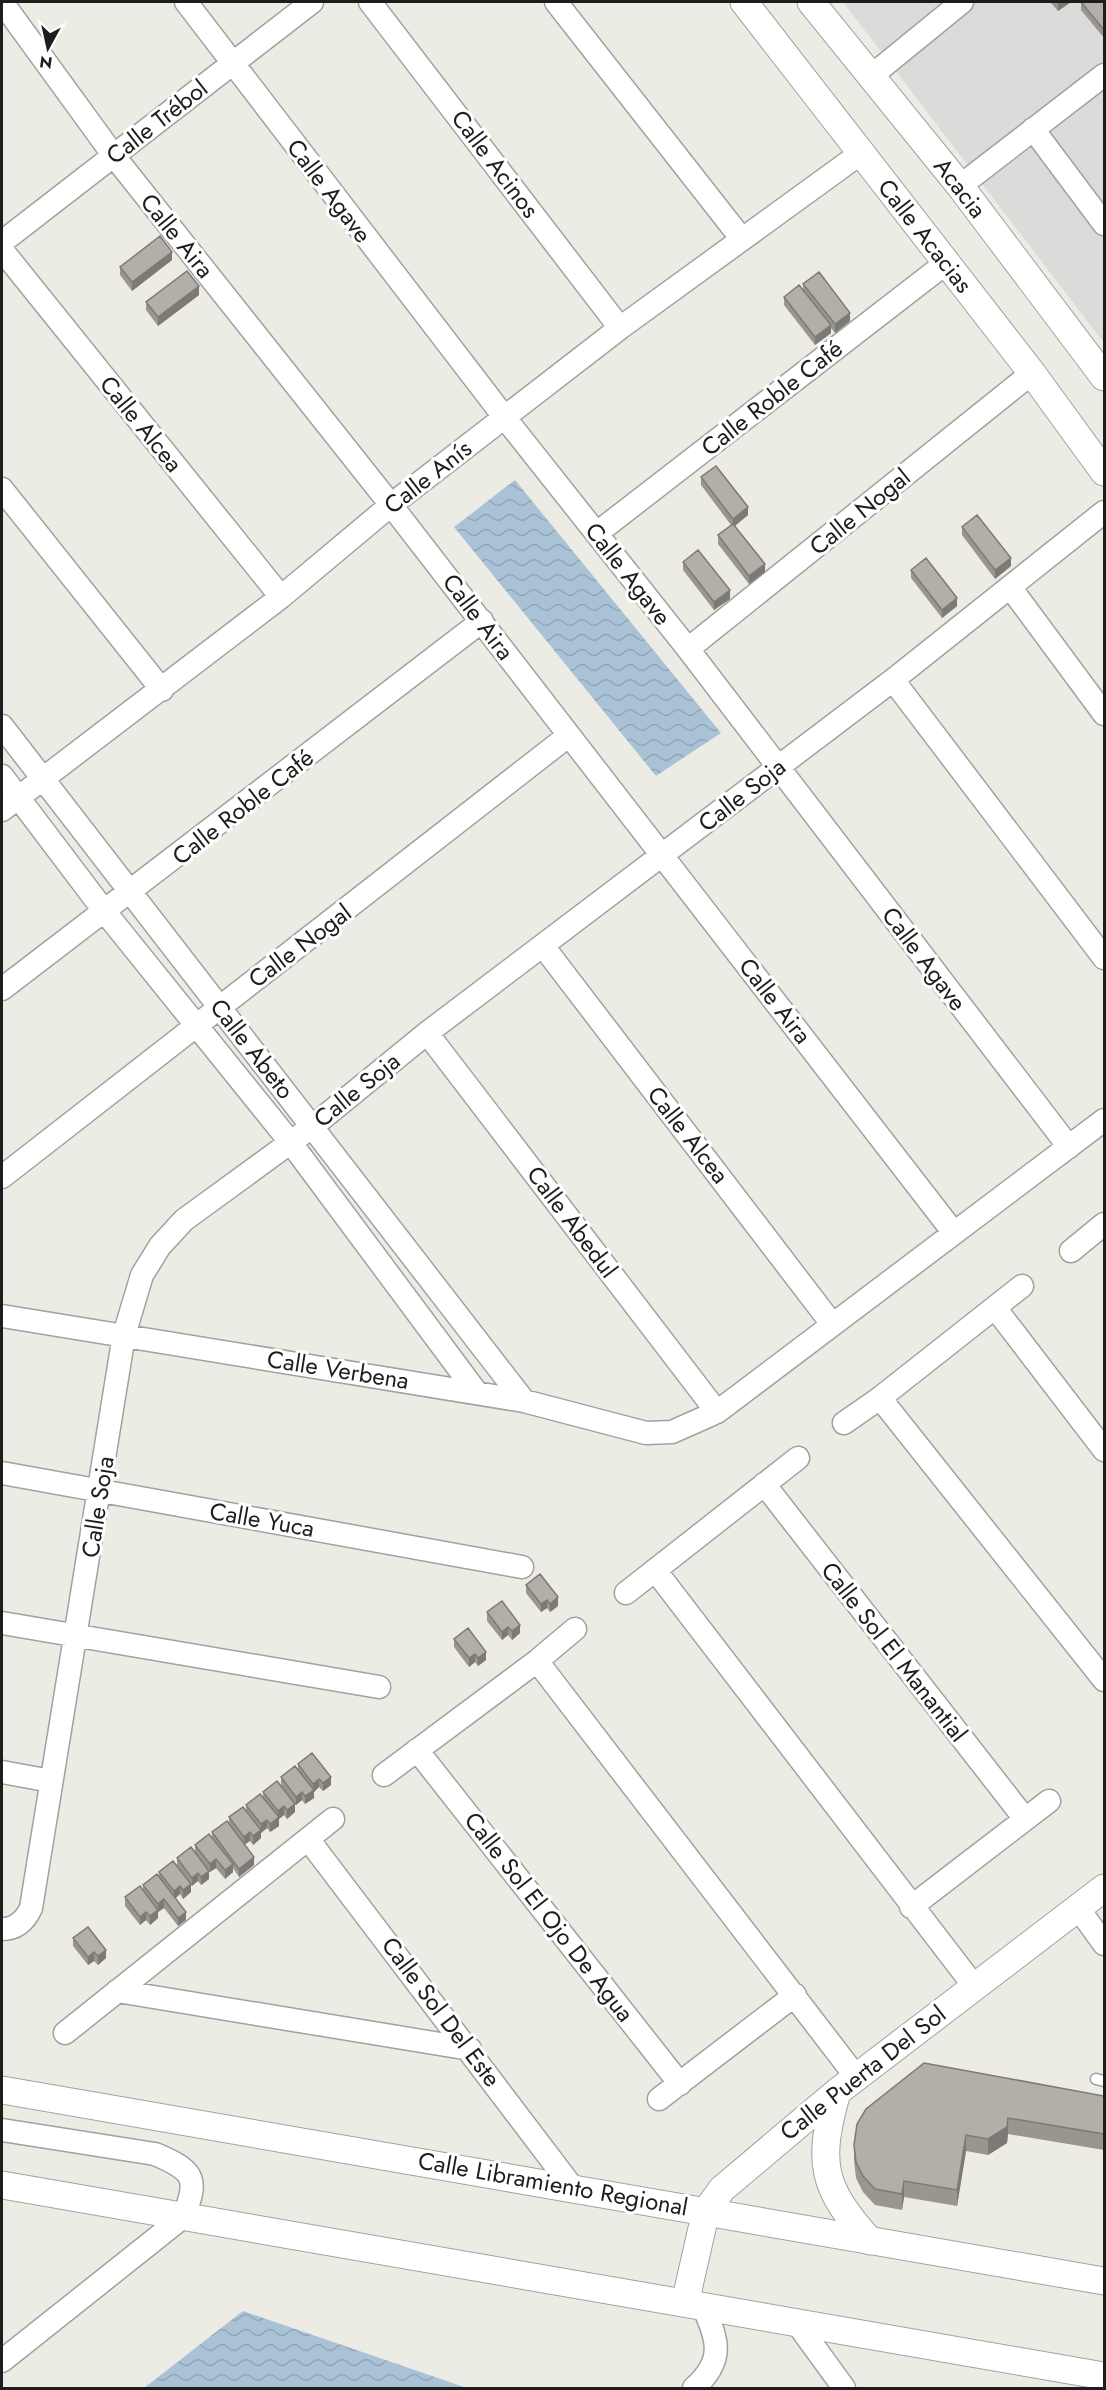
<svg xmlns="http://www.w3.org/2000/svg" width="1106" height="2390" viewBox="0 0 1106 2390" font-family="Jost,sans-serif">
<defs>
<pattern id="water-waves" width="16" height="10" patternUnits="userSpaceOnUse" patternTransform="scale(1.5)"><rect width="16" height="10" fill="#aac2d6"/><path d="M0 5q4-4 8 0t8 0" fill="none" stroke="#92a6b7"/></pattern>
</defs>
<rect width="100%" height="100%" fill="#edece4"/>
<path fill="#dbdbda" d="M 843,2 L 1104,2 L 1104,343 Z"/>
<path fill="url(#water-waves)" d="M 515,480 L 721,733 L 656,776 L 454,527 Z
M 243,2311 L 467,2388 L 144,2388 Z"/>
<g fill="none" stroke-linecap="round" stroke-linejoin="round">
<defs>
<path id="service" d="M 1096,2079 L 1104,2081"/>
<path id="minor" d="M 2,2 L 114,156 L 391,505 L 954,1233
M 186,2 L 505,418 L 688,649 L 1069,1147
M 370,2 L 620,328
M 556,2 L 741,238
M 870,77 L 962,2
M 1033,129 L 1104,224
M 960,186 L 1104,75
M 2,242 L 312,2
M 2,250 L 281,597
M 2,489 L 162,690
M 597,533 L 946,263
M 1010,587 L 1104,714
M 688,649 L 1032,373
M 893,680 L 1104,958
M 2,726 L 524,1401
M 2,776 L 105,912 L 291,1143 L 477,1393
M 2,810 L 281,597 L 391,505 L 620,328 L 861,153
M 543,946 L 832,1324
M 2,989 L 482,621
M 427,1033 L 717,1412
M 2,1177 L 568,736
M 1071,1251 L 1104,1224
M 996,1309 L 1104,1450
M 2,1316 L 524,1401 L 646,1433 L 672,1432 L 717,1412 L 1104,1120
M 880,1398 L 1104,1680
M 844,1423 L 880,1398 L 1022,1286
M 2,1473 L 522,1567
M 764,1484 L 1025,1819
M 655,1570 L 974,1986
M 626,1593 L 798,1458
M 2,1623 L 379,1687
M 537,1661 L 857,2078
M 417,1750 L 680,2084
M 2,1772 L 51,1781
M 384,1775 L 537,1661 L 575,1629
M 308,1839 L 572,2187
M 911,1907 L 1049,1801
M 1078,1908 L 1104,1944
M 2,1929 C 16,1929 25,1921 31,1908 L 124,1335 L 142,1275 L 160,1246 L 184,1220 L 313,1126 L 427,1033 L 893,680 L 1104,512
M 117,1991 L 470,2049
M 65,2033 L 333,1819
M 659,2099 L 795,1995
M 2,2130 L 155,2154 C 193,2170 200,2178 183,2217 L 2,2361
M 796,2322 L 844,2388
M 694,2388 C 725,2360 718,2341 703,2306"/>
<path id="tertiary" d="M 744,2 L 1032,373 L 1104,472
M 811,2 L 960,186 L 1104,377
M 2,2090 L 1104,2281
M 837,2092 C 817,2162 821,2187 870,2241
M 2,2185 L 1104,2376
M 685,2303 L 706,2211 L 722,2189 L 837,2092 L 1104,1888"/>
</defs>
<use href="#service" stroke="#a1a1a1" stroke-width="13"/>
<use href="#minor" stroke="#a1a1a1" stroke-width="25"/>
<use href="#tertiary" stroke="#a1a1a1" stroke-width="29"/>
<use href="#service" stroke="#fff" stroke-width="10"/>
<use href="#minor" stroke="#fff" stroke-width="22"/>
<use href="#tertiary" stroke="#fff" stroke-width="27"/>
</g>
<path fill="#999690" d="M 1050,2 L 1071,2 L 1058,11 Z
M 1081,2 L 1104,2 L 1104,38 L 1081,10 Z
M 172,260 L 132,291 L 120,275 L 120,267 Z
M 803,284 L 850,321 L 835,333 L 831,328 L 831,333 L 815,345 L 784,305 L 784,297 L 803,290 Z
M 199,295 L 158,326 L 146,310 L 146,302 Z
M 701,477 L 748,515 L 735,526 L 765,572 L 749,584 L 718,544 L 718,535 L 731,525 L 701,485 Z
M 962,527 L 1011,566 L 995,579 L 962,535 Z
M 683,562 L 730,599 L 714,610 L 683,570 Z
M 911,570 L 957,606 L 942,618 L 911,578 Z
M 526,1585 L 558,1606 L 550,1612 L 547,1608 L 541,1612 L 526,1593 Z
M 487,1612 L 520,1633 L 512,1640 L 508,1635 L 502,1640 L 487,1621 Z
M 454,1639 L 486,1660 L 478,1666 L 475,1662 L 469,1667 L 454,1647 Z
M 298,1764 L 331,1785 L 323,1791 L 319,1787 L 314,1792 L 314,1798 L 305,1804 L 302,1800 L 296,1805 L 286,1793 L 295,1812 L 287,1819 L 284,1815 L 279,1819 L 279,1826 L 270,1832 L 267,1828 L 261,1833 L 261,1838 L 253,1845 L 250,1841 L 245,1844 L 254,1865 L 239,1877 L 233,1868 L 233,1872 L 225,1879 L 216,1868 L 209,1872 L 209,1879 L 201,1885 L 198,1881 L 191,1886 L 191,1892 L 183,1899 L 180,1894 L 176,1898 L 186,1920 L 178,1926 L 164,1908 L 158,1912 L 158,1918 L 150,1925 L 146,1920 L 140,1925 L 125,1906 L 125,1897 L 143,1891 L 143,1885 L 159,1876 L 159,1872 L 177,1866 L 177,1858 L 195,1852 L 195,1845 L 212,1838 L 212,1832 L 229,1823 L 229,1817 L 246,1811 L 246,1805 L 263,1797 L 263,1792 L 281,1785 L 281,1777 L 298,1770 Z
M 73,1938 L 106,1958 L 98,1965 L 94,1961 L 88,1965 L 73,1946 Z
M 1104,2096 L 1104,2150 L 1008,2134 L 1007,2143 L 988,2155 L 966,2151 L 957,2206 L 904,2197 L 902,2210 L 875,2205 L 863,2192 L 856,2178 L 854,2161 L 854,2145 Z"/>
<path fill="#7d7a76" d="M 1060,2 L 1071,2 L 1058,11 L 1058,3 Z
M 172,252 L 172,260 L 132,291 L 132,282 Z
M 199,286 L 199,295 L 158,326 L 158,317 Z
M 850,313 L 850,321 L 835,333 L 835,324 Z
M 831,325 L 831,333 L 815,345 L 815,337 Z
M 748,507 L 748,515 L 733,527 L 733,519 Z
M 1011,558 L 1011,566 L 995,579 L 995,570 Z
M 765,564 L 765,572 L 749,584 L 749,576 Z
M 730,590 L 730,599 L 714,610 L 714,602 Z
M 957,598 L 957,606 L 942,618 L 942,610 Z
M 558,1597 L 558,1606 L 550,1612 L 550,1604 Z
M 547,1600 L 547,1608 L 541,1612 L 541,1604 Z
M 520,1625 L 520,1633 L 512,1640 L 512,1631 Z
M 508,1627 L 508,1635 L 502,1640 L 502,1632 Z
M 486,1652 L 486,1660 L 478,1666 L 478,1658 Z
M 475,1654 L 475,1662 L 469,1667 L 469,1658 Z
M 331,1777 L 331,1785 L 323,1791 L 323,1783 Z
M 319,1779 L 319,1787 L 314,1792 L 314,1798 L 305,1804 L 305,1796 L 313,1790 L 313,1784 Z
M 302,1792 L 302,1800 L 296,1805 L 296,1797 Z
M 295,1804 L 295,1812 L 287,1819 L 287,1810 Z
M 284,1806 L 284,1815 L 279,1819 L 279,1826 L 270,1832 L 270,1824 L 278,1818 L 278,1811 Z
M 267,1820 L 267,1828 L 261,1833 L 261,1838 L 253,1845 L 253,1836 L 261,1830 L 261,1824 Z
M 250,1832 L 250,1841 L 244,1845 L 244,1837 Z
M 254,1857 L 254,1865 L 239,1877 L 239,1869 Z
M 216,1859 L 216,1868 L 210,1872 L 210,1864 Z
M 233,1864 L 233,1872 L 225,1879 L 225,1870 Z
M 209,1871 L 209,1879 L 201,1885 L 201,1877 Z
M 198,1873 L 198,1881 L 192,1886 L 192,1878 Z
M 191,1884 L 191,1892 L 183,1899 L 183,1890 Z
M 180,1886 L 180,1894 L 174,1899 L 174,1891 Z
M 164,1899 L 164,1908 L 158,1912 L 158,1918 L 150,1925 L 150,1916 L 158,1910 L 158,1904 Z
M 146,1912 L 146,1920 L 140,1925 L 140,1917 Z
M 186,1912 L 186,1920 L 178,1926 L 178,1918 Z
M 106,1950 L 106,1958 L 98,1965 L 98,1956 Z
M 94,1952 L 94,1961 L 88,1965 L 88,1957 Z
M 1008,2118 L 1008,2134 L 1007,2143 L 988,2155 L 988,2139 Z
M 966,2135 L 966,2151 L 957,2206 L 957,2190 Z
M 904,2181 L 904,2197 L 902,2210 L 902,2194 Z"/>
<path fill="#b2afa8" stroke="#7d7a76" stroke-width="1.5" d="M 1081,2 L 1104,2 L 1104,30 Z
M 160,236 L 172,252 L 132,282 L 120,267 Z
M 187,271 L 199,286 L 158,317 L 146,302 Z
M 819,272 L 850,313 L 835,324 L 803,284 Z
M 799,285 L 831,325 L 815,337 L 784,297 Z
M 716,466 L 748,507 L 733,519 L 701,477 Z
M 977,515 L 1011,558 L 995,570 L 962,527 Z
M 733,524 L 765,564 L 749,576 L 718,535 Z
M 698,550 L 730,590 L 714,602 L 683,562 Z
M 926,558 L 957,598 L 942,610 L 911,570 Z
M 540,1574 L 558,1597 L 550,1604 L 547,1600 L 541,1604 L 526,1585 Z
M 502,1601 L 520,1625 L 512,1631 L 508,1627 L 502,1632 L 487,1612 Z
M 468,1628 L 486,1652 L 478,1658 L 475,1654 L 469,1658 L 454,1639 Z
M 312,1753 L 331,1777 L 323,1783 L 319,1779 L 313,1784 L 298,1764 Z
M 295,1766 L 314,1790 L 305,1796 L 302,1792 L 296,1797 L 281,1777 Z
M 277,1781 L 295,1804 L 287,1810 L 284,1806 L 278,1811 L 263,1792 Z
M 260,1794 L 279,1817 L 270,1824 L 267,1820 L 261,1824 L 246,1805 Z
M 243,1807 L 261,1830 L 253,1836 L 250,1832 L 244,1837 L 229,1817 Z
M 227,1821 L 254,1857 L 239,1869 L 212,1832 Z
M 209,1834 L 233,1864 L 225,1870 L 216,1859 L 210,1864 L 195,1845 Z
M 191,1847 L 209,1871 L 201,1877 L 198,1873 L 192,1878 L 177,1858 Z
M 173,1861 L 191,1884 L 183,1890 L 180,1886 L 174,1891 L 159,1872 Z
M 157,1874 L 186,1912 L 178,1918 L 164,1899 L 158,1904 L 143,1885 Z
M 140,1886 L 158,1910 L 150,1916 L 146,1912 L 140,1917 L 125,1897 Z
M 88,1927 L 106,1950 L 98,1956 L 94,1952 L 88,1957 L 73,1938 Z
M 924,2063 L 1104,2096 L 1104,2134 L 1008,2118 L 1007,2127 L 988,2139 L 966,2135 L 957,2190 L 904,2181 L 902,2194 L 875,2189 L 863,2176 L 856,2162 L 854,2145 L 857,2124 L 866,2109 Z"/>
<g text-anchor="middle" stroke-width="6" stroke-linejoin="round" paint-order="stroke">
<g font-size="24" fill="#1d1d1d" stroke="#fff">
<text transform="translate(157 122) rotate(-38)" y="8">Calle Trébol</text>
<text transform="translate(495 164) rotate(53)" y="8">Calle Acinos</text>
<text transform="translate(960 188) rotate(52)" y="8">Acacia</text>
<text transform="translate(329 191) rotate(53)" y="8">Calle Agave</text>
<text transform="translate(177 236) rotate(51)" y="8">Calle Aira</text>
<text transform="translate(925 236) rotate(52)" y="8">Calle Acacias</text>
<text transform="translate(772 398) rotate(-38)" y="8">Calle Roble Café</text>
<text transform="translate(141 424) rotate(51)" y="8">Calle Alcea</text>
<text transform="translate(428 477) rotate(-38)" y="8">Calle Anís</text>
<text transform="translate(860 512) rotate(-39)" y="8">Calle Nogal</text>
<text transform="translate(628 574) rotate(52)" y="8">Calle Agave</text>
<text transform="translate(478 617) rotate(53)" y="8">Calle Aira</text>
<text transform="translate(742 795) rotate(-38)" y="8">Calle Soja</text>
<text transform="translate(243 807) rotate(-38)" y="8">Calle Roble Café</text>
<text transform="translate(300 946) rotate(-37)" y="8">Calle Nogal</text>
<text transform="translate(924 959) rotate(53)" y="8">Calle Agave</text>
<text transform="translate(775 1001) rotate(52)" y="8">Calle Aira</text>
<text transform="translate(252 1049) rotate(52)" y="8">Calle Abeto</text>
<text transform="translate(357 1090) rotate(-39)" y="8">Calle Soja</text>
<text transform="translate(688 1135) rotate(52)" y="8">Calle Alcea</text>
<text transform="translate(572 1222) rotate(53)" y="8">Calle Abedul</text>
<text transform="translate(338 1370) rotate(9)" y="8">Calle Verbena</text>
<text transform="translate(98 1507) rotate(-81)" y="8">Calle Soja</text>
<text transform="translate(262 1520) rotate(10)" y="8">Calle Yuca</text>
<text transform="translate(894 1652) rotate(52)" y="8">Calle Sol El Manantial</text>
<text transform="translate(549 1917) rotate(52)" y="8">Calle Sol El Ojo De Agua</text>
<text transform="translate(441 2012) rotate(53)" y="8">Calle Sol Del Este</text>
<text transform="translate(863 2073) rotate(-38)" y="8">Calle Puerta Del Sol</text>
<text transform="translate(553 2184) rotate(10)" y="8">Calle Libramiento Regional</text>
</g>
</g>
<rect width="1106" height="2390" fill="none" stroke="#1d1d1d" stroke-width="6"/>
<g transform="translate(48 48) rotate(188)" stroke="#ffffff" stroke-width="4.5" paint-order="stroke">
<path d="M0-4.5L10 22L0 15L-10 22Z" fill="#1d1d1d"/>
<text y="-9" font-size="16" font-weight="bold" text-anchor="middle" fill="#1d1d1d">N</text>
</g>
</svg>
